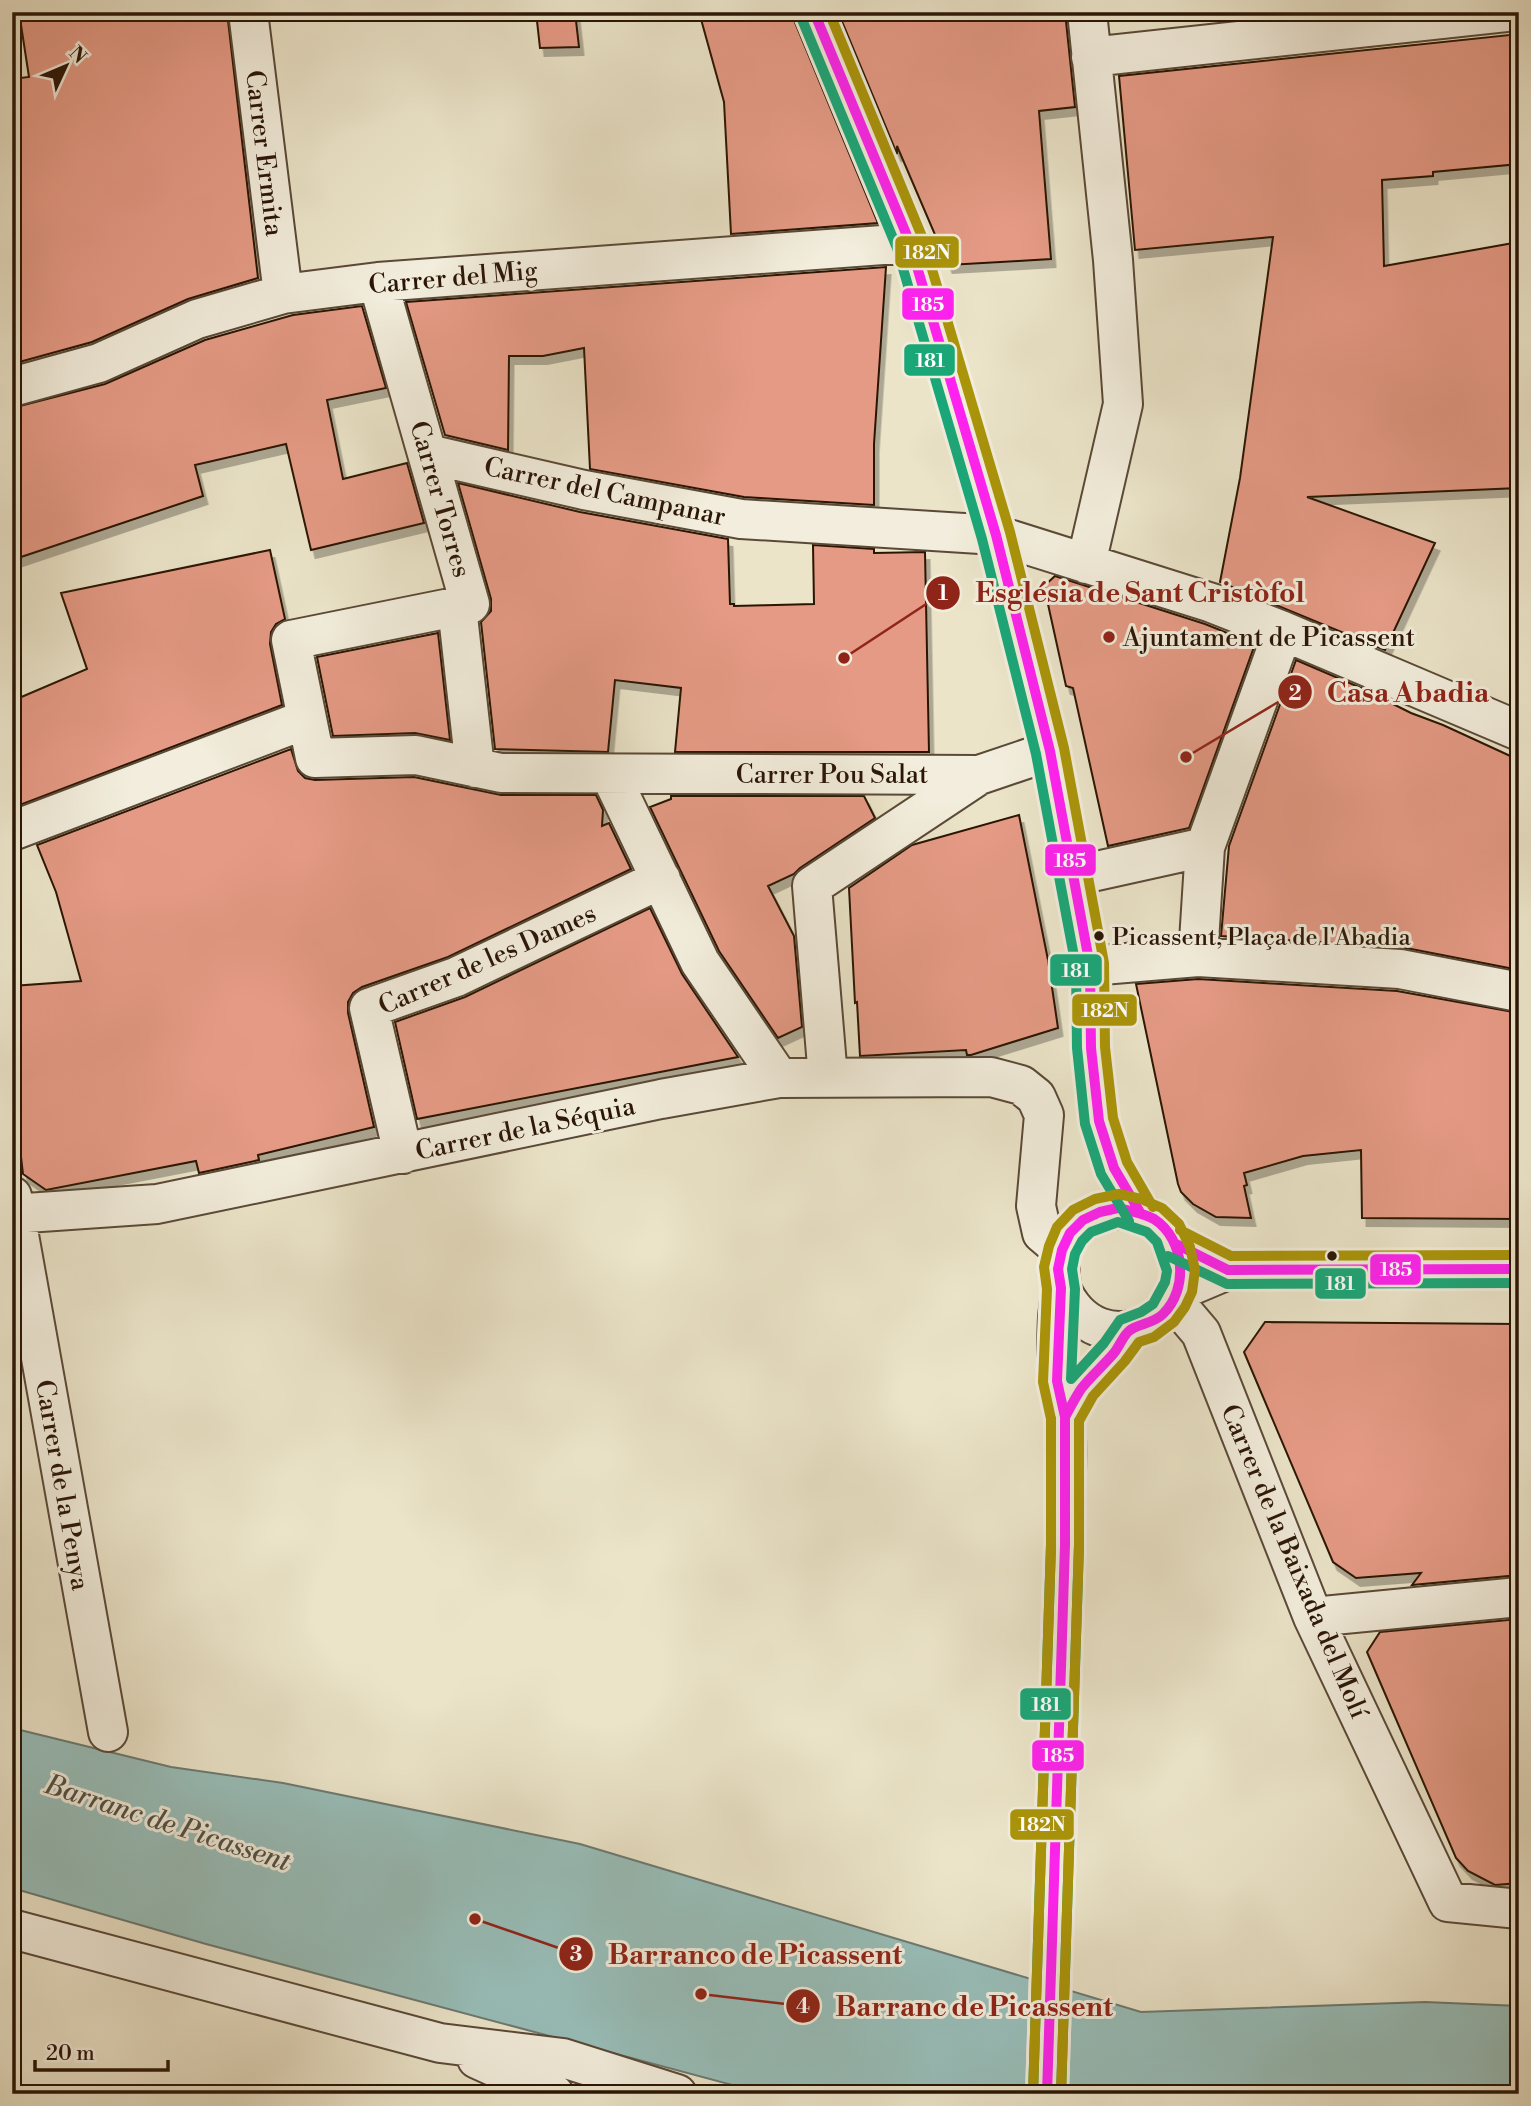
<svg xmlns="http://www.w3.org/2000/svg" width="1531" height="2106" viewBox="0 0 1531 2106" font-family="'Libre Bodoni',serif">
<defs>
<filter id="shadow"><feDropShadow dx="4.5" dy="8" stdDeviation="0" flood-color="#0004"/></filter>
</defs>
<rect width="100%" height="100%" fill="#ebe4c9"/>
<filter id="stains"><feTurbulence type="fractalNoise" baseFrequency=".00286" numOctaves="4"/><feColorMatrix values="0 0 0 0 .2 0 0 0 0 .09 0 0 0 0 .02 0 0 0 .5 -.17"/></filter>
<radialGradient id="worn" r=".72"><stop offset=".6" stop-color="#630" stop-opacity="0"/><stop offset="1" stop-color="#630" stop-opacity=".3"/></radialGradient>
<path fill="#98beb9" stroke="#6c7a71" stroke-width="2" d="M 12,1728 L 171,1767 L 283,1783 L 580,1844 L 1141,2012 L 1425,2002 L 1519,2006 L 1519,2094 L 766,2094 L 206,1944 L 12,1888 Z"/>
<path fill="#e59a85" stroke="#2a1506" stroke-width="2" filter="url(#shadow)" d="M 19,12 L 227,12 L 258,278 L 188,299 L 92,342 L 12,364 L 12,79 L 29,77 Z
M 536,12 L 575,12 L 579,47 L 540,48 Z
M 699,12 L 793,12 L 794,20 L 878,223 L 731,234 L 724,102 Z
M 838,12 L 1065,12 L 1075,107 L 1039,111 L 1051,259 L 948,265 L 897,146 L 897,154 Z
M 1519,34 L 1519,164 L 1433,172 L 1433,176 L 1382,180 L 1384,266 L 1519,242 L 1519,488 L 1307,497 L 1435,543 L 1385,650 L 1220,582 L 1240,478 L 1273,237 L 1135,250 L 1119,76 Z
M 886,267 L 874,444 L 874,505 L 744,497 L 590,469 L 584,348 L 543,356 L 509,356 L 508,450 L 445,435 L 406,302 Z
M 362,306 L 386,388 L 327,400 L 343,479 L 407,463 L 424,523 L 311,550 L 286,444 L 195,465 L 203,496 L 12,560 L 12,408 L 105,384 L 205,340 L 293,315 Z
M 458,483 L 580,512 L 728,539 L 730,604 L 734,604 L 734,606 L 814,604 L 813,545 L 874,549 L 874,553 L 925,552 L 929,752 L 675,752 L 681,688 L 615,680 L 608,752 L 495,749 L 481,622 L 491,611 L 491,599 Z
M 270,550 L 285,619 L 276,624 L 271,632 L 270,644 L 282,705 L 12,808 L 12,701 L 87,669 L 61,593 Z
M 1055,576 L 1205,624 L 1255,644 L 1189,828 L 1108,846 L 1073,688 L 1066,686 L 1044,586 Z
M 438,633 L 450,740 L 415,733 L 333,736 L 317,657 Z
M 1296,660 L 1366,690 L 1365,693 L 1373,694 L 1411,713 L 1443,725 L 1519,760 L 1519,970 L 1401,947 L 1221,936 L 1229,846 Z
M 291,749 L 298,771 L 305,778 L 315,780 L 414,777 L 501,795 L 596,795 L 603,810 L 602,826 L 609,823 L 631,869 L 448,957 L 362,987 L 353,993 L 348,1002 L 348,1013 L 374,1127 L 258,1155 L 259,1160 L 199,1173 L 196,1161 L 46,1190 L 23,1174 L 12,1079 L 12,986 L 81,981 L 56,892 L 37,845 Z
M 671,796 L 864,796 L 875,818 L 800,868 L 794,874 L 768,886 L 794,936 L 802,1027 L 778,1038 L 719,951 L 650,807 L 671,799 Z
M 1019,815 L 1048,960 L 1058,1028 L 971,1055 L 967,1055 L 966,1050 L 860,1056 L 857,1002 L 855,1003 L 849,888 L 912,845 Z
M 650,908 L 682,974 L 738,1057 L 417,1119 L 395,1022 L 465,997 Z
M 1198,979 L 1397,991 L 1519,1013 L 1519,1219 L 1362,1218 L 1361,1150 L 1303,1156 L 1244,1173 L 1247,1185 L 1244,1186 L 1251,1218 L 1216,1217 L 1193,1204 L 1181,1192 L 1178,1184 L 1136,984 Z
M 1265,1322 L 1519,1324 L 1519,1575 L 1412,1585 L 1421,1573 L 1356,1578 L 1333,1562 L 1244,1352 Z
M 1519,1619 L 1519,1883 L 1495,1885 L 1468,1871 L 1456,1858 L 1367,1652 L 1380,1632 Z"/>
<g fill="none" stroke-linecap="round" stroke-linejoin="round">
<defs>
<path id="minor" d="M 248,12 L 283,294
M 814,12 L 910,243 L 996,535 L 1050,751 L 1090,966 L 1091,1048 L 1099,1121 L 1114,1168 L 1141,1214
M 1091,57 L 1506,12
M 378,282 L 470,604 L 291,640 L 315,758 L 416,755 L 501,773 L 979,775 L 1050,751
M 12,387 L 99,363 L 197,319 L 283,294 L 378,282 L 910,243
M 428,454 L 584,490 L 741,519 L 996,535 L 1212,603 L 1283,631
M 1086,564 L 1123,404 L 1113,260 L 1087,12
M 457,607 L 475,768
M 610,774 L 700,962 L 779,1078
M 12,831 L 307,719
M 1074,876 L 1205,847
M 1198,957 L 1205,847 L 1283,631 L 1519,731
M 1090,966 L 1198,957 L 1400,969 L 1519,992
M 828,1078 L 812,886 L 979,775
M 403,1154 L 369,1008 L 456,977 L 661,879
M 12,1196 L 108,1732
M 12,1214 L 157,1204 L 661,1099 L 779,1078 L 991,1077 L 1021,1085 L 1036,1097 L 1044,1115 L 1036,1206 L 1042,1233 L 1062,1250
M 1176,1292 L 1228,1270 L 1519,1269
M 1173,1300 L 1201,1333 L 1313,1617 L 1448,1902 L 1519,1909
M 1065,1417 L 1082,1388 L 1115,1352 L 1130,1330
M 1313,1617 L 1519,1597
M 12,1929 L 440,2043 L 563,2058 L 677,2094
M 477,2059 L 554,2094
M 1047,2094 C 1051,1972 1055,1850 1059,1729 C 1061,1659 1065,1589 1065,1519 C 1065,1486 1068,1451 1065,1418 C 1063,1404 1057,1391 1057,1377 C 1057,1357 1057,1336 1058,1317 C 1059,1307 1061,1297 1061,1287 C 1060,1274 1058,1264 1061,1252 C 1071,1220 1106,1202 1138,1212 C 1155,1218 1169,1231 1176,1247 C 1206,1317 1099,1373 1061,1288"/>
</defs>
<use href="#minor" stroke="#5a4937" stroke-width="42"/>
<use href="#minor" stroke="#f2eddc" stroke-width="38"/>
<defs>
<path id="bus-1" d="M 814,12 L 910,243 L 996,535 L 1050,751 L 1090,966 L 1091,1048 L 1099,1121 L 1114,1168 L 1141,1214
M 1118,1208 C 1130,1211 1143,1213 1154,1219 C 1185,1239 1189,1289 1163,1314 C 1153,1324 1137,1324 1129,1331 C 1123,1336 1119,1347 1114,1353 C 1104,1365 1091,1376 1081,1389 C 1075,1398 1070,1408 1065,1417 L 1057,1381 L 1061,1288 L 1058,1269 L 1062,1250 L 1070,1233 L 1083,1220 L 1100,1212 Z
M 1174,1243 L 1228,1270 L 1519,1269
M 1047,2094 L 1065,1545 L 1065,1417"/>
<path id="bus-2" d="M 801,17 L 897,248 L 982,539 L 1036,754 L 1076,967 L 1077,1048 L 1085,1124 L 1101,1174 L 1129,1221
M 1118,1222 L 1147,1232 L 1157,1242 L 1167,1271 L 1165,1282 L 1153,1304 L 1141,1312 L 1120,1320 L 1104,1343 L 1071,1379 L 1075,1289 L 1072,1269 L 1075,1254 L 1082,1241 L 1091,1232 Z
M 1168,1256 L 1227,1284 L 1519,1283
M 1033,2094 L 1051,1545 L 1051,1419
M 1061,2094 L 1079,1545 L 1079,1421"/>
<path id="bus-3" d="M 829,12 L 923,239 L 1010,532 L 1064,748 L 1104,963 L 1105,1047 L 1113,1118 L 1127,1162 L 1153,1207
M 1180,1230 L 1231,1256 L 1519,1255
M 1033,2094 L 1051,1545 L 1051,1419 L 1043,1382 L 1047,1289 L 1044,1267 L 1049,1246 L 1057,1227 L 1073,1210 L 1095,1199 L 1119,1194 L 1141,1199 L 1162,1208 L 1179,1224 L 1190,1247 L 1195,1270 L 1192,1292 L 1185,1307 L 1174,1322 L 1154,1337 L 1139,1342 L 1125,1361 L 1093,1396 L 1079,1421 L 1079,1545 L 1061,2094"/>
</defs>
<use href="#bus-1" stroke="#f2eddc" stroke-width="16"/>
<use href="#bus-2" stroke="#f2eddc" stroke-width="16"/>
<use href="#bus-3" stroke="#f2eddc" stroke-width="16"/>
<use href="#bus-1" stroke="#ff22f1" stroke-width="10"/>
<use href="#bus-2" stroke="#1aa778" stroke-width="10"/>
<use href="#bus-3" stroke="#aa9409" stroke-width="10"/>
</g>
<circle fill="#8f2418" stroke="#f2eddc" stroke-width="2.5" cx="1109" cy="637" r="7"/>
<g fill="#2a1506" stroke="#f2eddc" stroke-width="2.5">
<circle cx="1099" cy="936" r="6"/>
<circle cx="1332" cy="1256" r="6"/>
</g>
<g text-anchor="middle" stroke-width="6" stroke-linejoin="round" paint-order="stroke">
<g font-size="24" fill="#2a1506" stroke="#f2eddc" text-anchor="start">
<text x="1112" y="945">Picassent, Plaça de l'Abadia</text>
</g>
<g font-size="26" fill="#2a1506" stroke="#f2eddc">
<text transform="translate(265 153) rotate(83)" y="9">Carrer Ermita</text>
<text transform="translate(453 277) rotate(-5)" y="9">Carrer del Mig</text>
<text transform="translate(605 491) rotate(12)" y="9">Carrer del Campanar</text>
<text transform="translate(441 499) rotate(74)" y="9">Carrer Torres</text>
<text x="832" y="783">Carrer Pou Salat</text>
<text transform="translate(487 959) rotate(-24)" y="9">Carrer de les Dames</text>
<text transform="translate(525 1128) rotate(-12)" y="9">Carrer de la Séquia</text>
<text transform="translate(63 1485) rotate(80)" y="9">Carrer de la Penya</text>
<text transform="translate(1295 1561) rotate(67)" y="9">Carrer de la Baixada del Molí</text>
</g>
<g font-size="26" fill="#2a1506" stroke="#f2eddc" text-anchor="start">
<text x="1123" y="646">Ajuntament de Picassent</text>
</g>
<g font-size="28" font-style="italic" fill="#505045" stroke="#f2eddc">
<text transform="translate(168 1822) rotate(18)" y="10">Barranc de Picassent</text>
</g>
</g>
<path fill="none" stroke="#8f2418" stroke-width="2.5" d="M844 658L943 593M1186 757L1295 692M475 1919L576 1954M701 1994L803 2006"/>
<g fill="#8f2418" stroke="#f2eddc" stroke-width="2.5">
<circle cx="844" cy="658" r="7"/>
<circle cx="1186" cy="757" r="7"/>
<circle cx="475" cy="1919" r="7"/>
<circle cx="701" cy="1994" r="7"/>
<circle cx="943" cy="593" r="18"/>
<circle cx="1295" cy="692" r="18"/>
<circle cx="576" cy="1954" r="18"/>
<circle cx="803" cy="2006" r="18"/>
</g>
<g font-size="21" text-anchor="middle" font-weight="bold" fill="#fff">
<text x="943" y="600">1</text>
<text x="1295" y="700">2</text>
<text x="576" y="1961">3</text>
<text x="803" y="2013">4</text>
</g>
<g font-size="28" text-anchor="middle" font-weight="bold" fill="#8f2418" stroke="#f2eddc" stroke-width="6" stroke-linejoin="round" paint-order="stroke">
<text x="1140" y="602">Església de Sant Cristòfol</text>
<text x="1408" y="702">Casa Abadia</text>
<text x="755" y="1964">Barranco de Picassent</text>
<text x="974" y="2016">Barranc de Picassent</text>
</g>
<g stroke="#f2eddc" stroke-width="2.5">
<rect x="894" y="235" width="66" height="34" rx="7" fill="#aa9409"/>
<rect x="901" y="287" width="54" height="34" rx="7" fill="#ff22f1"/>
<rect x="903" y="343" width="53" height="34" rx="7" fill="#1aa778"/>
<rect x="1044" y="843" width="53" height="34" rx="7" fill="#ff22f1"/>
<rect x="1049" y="953" width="54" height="34" rx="7" fill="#1aa778"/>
<rect x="1071" y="993" width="67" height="34" rx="7" fill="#aa9409"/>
<rect x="1369" y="1253" width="53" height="33" rx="7" fill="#ff22f1"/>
<rect x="1314" y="1267" width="53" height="33" rx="7" fill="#1aa778"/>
<rect x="1019" y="1687" width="53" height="34" rx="7" fill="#1aa778"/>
<rect x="1031" y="1739" width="54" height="33" rx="7" fill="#ff22f1"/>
<rect x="1009" y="1808" width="66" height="33" rx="7" fill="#aa9409"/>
</g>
<g font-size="19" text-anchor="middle" font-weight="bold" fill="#fff">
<text x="927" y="259">182N</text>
<text x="928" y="311">185</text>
<text x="930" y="367">181</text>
<text x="1070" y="867">185</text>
<text x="1076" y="977">181</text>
<text x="1105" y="1017">182N</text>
<text x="1396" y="1276">185</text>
<text x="1340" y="1290">181</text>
<text x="1046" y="1711">181</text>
<text x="1058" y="1762">185</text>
<text x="1042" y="1831">182N</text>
</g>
<rect width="1531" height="2106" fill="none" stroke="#ebe4c9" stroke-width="42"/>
<rect x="14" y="14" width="1503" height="2078" fill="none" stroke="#2a1506" stroke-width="3.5"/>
<rect x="21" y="21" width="1489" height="2064" fill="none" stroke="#2a1506" stroke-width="2"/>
<g transform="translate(66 66) rotate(46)" stroke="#f2eddc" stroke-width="5" paint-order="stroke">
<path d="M0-5L12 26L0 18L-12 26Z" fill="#2a1506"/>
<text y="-10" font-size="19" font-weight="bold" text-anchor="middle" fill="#2a1506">N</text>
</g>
<path d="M35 2060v10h133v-10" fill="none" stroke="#2a1506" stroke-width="3.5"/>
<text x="46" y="2060" font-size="21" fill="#2a1506" stroke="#f2eddc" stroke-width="5" paint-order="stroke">20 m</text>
<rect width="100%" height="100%" filter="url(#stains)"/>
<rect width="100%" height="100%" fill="url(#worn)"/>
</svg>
